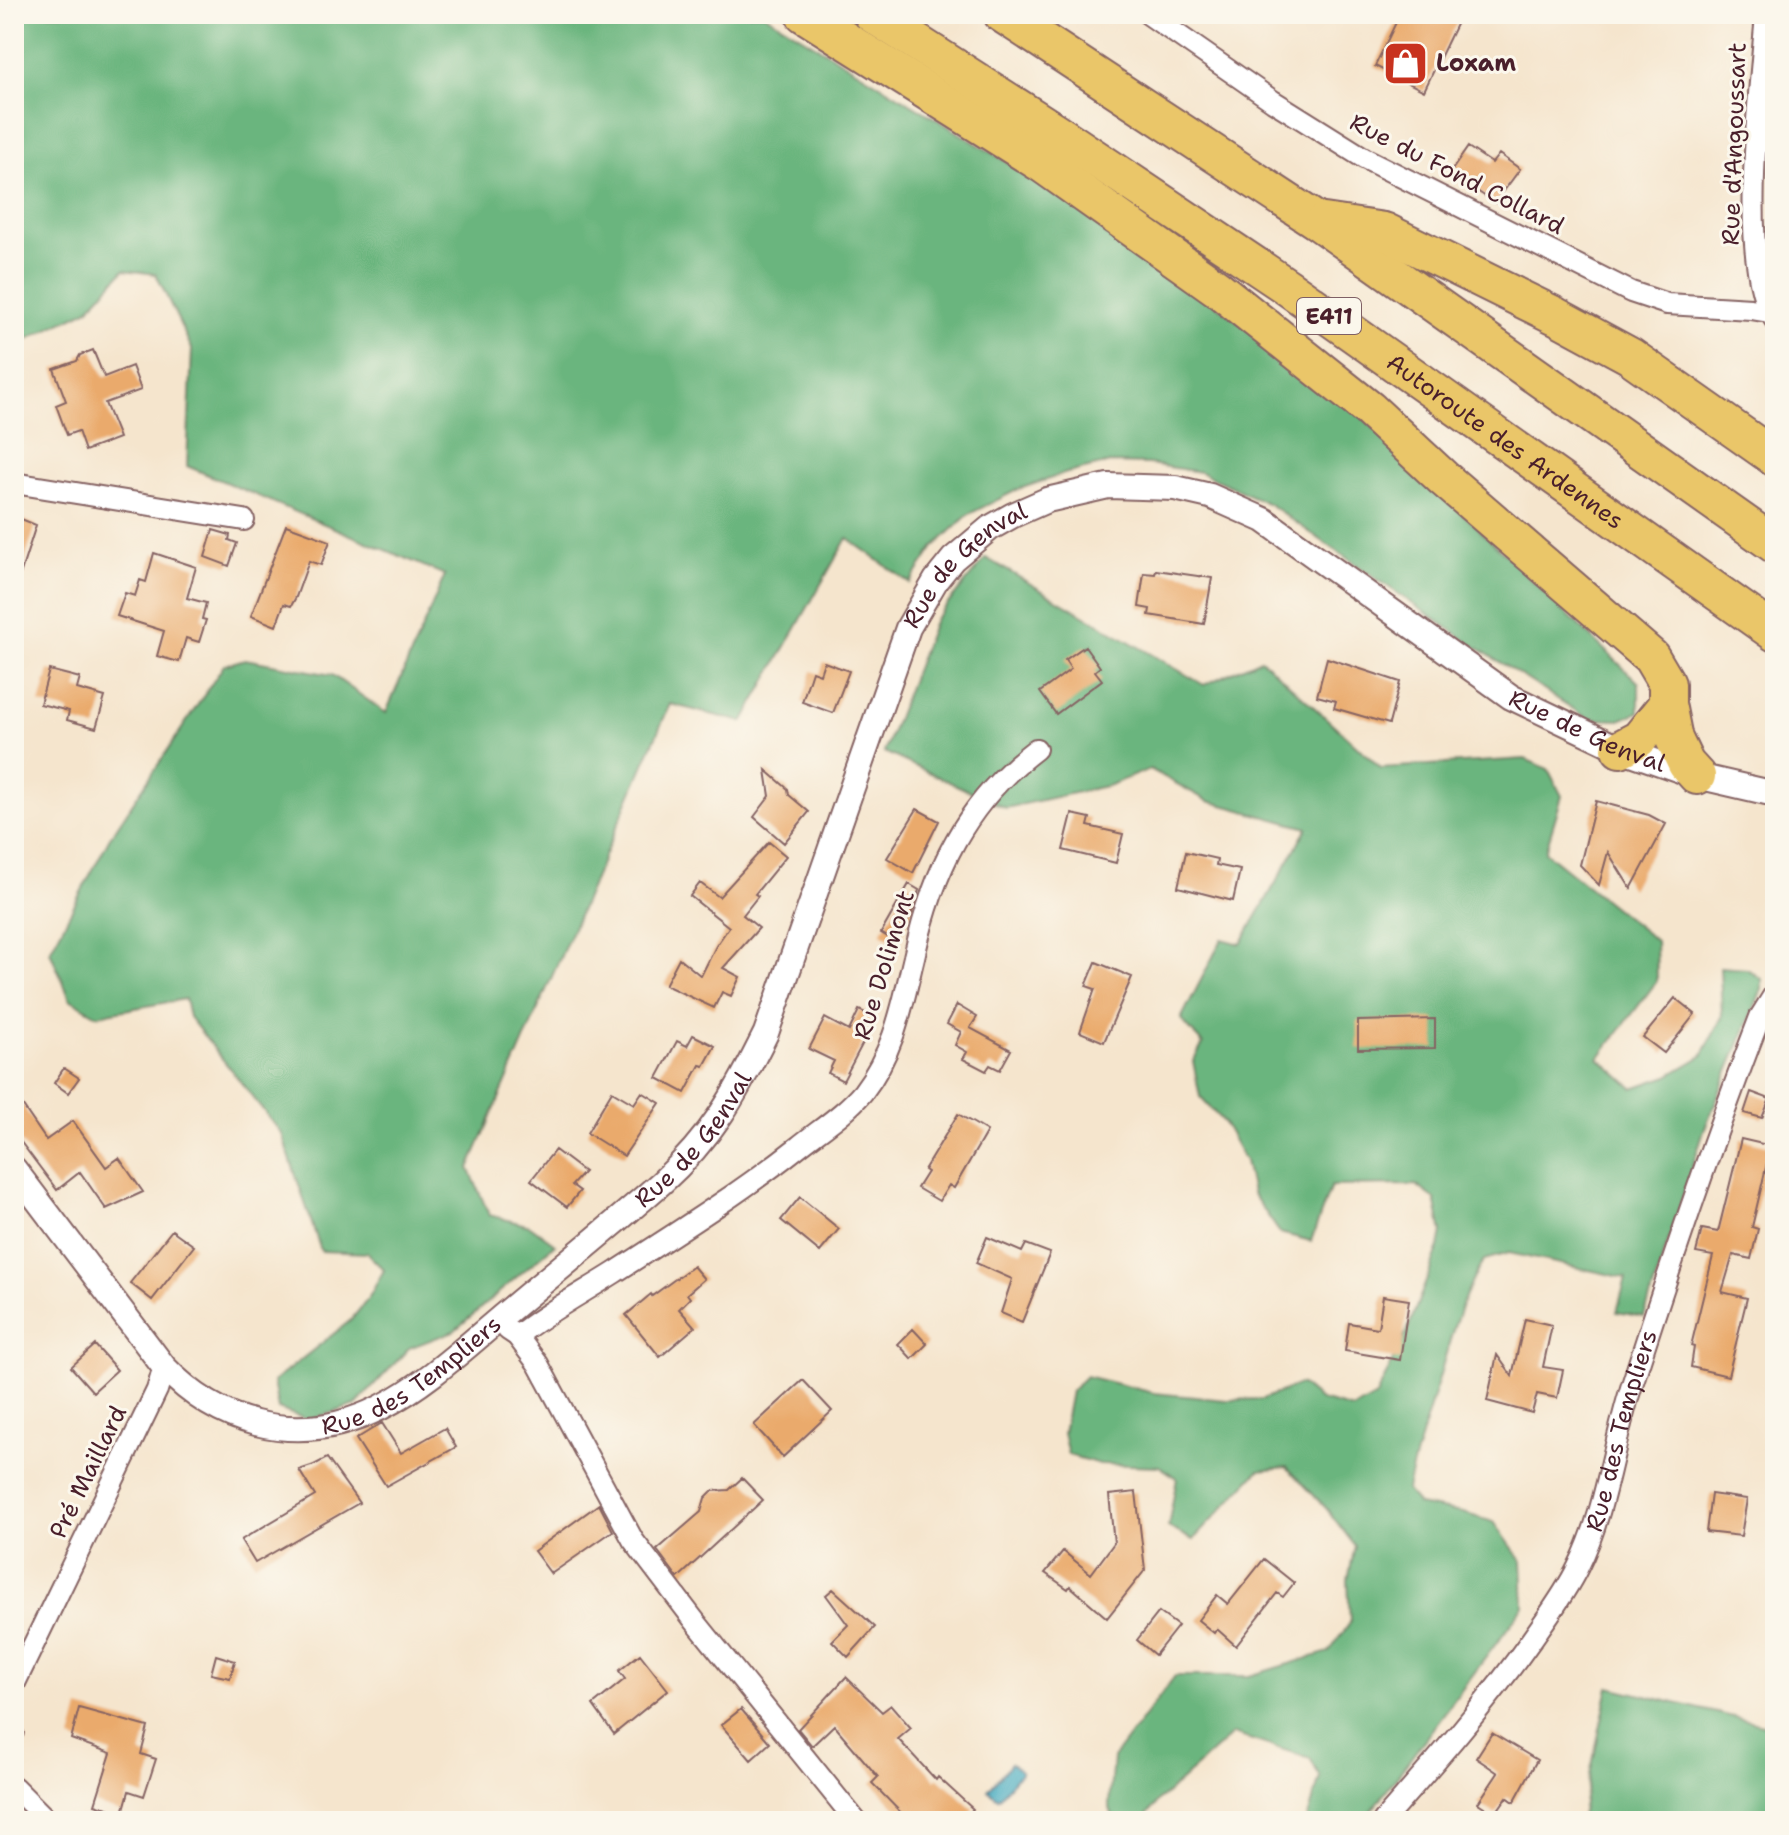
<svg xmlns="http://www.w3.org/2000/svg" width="1789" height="1835" viewBox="0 0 1789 1835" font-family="'Shantell Sans',sans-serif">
<rect width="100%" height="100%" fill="#fbf7ec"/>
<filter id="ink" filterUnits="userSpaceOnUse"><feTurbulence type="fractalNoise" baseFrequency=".0125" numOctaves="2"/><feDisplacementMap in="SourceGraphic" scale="16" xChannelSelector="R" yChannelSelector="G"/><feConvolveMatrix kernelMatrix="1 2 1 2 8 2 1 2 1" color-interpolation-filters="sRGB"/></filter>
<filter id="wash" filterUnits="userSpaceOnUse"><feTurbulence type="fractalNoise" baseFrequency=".006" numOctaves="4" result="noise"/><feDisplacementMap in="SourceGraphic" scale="32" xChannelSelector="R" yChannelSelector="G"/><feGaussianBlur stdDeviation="1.8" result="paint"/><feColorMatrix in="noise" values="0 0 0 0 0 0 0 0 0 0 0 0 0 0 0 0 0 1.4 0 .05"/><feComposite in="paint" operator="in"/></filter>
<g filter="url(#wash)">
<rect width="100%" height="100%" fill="#f5e5cd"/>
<path fill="#6ab57e" stroke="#5a6a54" stroke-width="2" d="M 14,14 L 764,14 L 1115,228 L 1353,408 L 1639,683 L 1639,712 L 1620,720 L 1589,719 L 1465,640 L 1269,504 L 1200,472 L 1149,464 L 1110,463 L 1067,473 L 1019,489 L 969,514 L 934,547 L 910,583 L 847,538 L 743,722 L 670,704 L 469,1168 L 489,1215 L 530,1226 L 555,1244 L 454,1331 L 409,1348 L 356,1405 L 308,1420 L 278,1409 L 273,1382 L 351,1320 L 368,1299 L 384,1270 L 367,1253 L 321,1251 L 282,1134 L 189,1017 L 185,999 L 97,1015 L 70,999 L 50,951 L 109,839 L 224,665 L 245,659 L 332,675 L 386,713 L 445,575 L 187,466 L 192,349 L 156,274 L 124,270 L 87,310 L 14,346 Z
M 986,558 L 1204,685 L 1261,659 L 1381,768 L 1525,759 L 1548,769 L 1562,796 L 1545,852 L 1656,941 L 1657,981 L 1599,1058 L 1633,1088 L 1668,1076 L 1702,1056 L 1722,1017 L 1720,967 L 1747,969 L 1762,979 L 1762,989 L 1704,1130 L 1644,1317 L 1617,1312 L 1626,1278 L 1509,1253 L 1484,1260 C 1464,1291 1453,1329 1443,1364 C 1431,1407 1416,1447 1407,1490 L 1418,1505 L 1463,1513 L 1494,1522 L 1522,1561 L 1524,1606 L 1364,1821 L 1307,1821 L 1320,1777 L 1310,1758 L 1233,1734 L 1159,1800 L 1143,1821 L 1114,1820 L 1109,1805 L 1113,1758 L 1175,1676 L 1249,1676 L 1329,1652 L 1350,1623 L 1348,1580 L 1355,1546 L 1326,1508 L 1287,1467 L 1259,1470 L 1193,1540 L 1168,1527 L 1177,1478 L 1159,1466 L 1100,1464 L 1068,1455 L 1063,1433 L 1071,1391 L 1086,1376 L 1154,1393 L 1226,1400 L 1263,1399 L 1300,1384 L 1320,1400 L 1353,1409 L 1376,1396 L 1406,1334 L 1439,1247 L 1442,1232 L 1435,1199 L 1416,1185 L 1331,1186 L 1311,1241 L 1280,1233 L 1252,1193 L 1245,1161 L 1224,1123 L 1200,1097 L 1193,1061 L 1203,1044 L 1181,1019 L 1222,939 L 1241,944 L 1307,828 L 1208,801 L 1150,769 L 1110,785 L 1006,808 L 884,752 L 935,619 Z
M 1609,1687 L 1775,1727 L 1775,1821 L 1580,1821 Z"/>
<path fill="#3fa9bf" stroke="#446475" stroke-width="2" d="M 1011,1763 L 1021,1772 L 998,1798 L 988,1790 Z"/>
<g id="blocks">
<path fill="#eaaa6c" d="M 1400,14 L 1461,14 L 1424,91 L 1375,66 Z
M 1468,147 L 1492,163 L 1499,154 L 1520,169 L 1495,203 L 1450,173 Z
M 93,350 L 104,377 L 132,366 L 141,390 L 105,403 L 119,438 L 85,451 L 78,431 L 67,435 L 56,405 L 66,401 L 54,369 L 77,361 L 80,355 Z
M 14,516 L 36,525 L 18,581 L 14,580 Z
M 286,525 L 330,541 L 321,565 L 309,561 L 296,597 L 291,606 L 284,604 L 276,626 L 251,616 Z
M 213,530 L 230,535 L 229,540 L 237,543 L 229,566 L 205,557 Z
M 154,553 L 196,567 L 187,598 L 206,603 L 202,619 L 206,620 L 199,642 L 186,638 L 179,662 L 157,656 L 164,631 L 117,616 L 125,593 L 135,596 L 140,580 L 146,582 Z
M 1156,570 L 1212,578 L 1204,624 L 1149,615 L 1150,609 L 1139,607 L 1144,573 L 1155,574 Z
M 1085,646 L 1100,667 L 1095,671 L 1102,680 L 1056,714 L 1040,692 L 1071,669 L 1065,660 Z
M 1327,658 L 1400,682 L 1389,724 L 1334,708 L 1336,701 L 1317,696 Z
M 824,662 L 849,671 L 833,713 L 802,702 L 812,671 L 820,674 Z
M 49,670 L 80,678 L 77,689 L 105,697 L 96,728 L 67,720 L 69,711 L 40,704 Z
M 766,770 L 788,789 L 789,795 L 809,812 L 784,843 L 754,817 L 770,796 Z
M 1596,801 L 1649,815 L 1666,824 L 1631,889 L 1608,852 L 1599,885 L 1580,865 Z
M 917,809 L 939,821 L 913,873 L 887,858 Z
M 1072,814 L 1090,818 L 1088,826 L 1123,834 L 1116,863 L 1063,850 Z
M 769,842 L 786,856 L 755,894 L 758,896 L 743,915 L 759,928 L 723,968 L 740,977 L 731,996 L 722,992 L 714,1008 L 665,985 L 679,958 L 701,976 L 716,946 L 729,927 L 690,896 L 700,883 L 719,897 Z
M 1186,852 L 1217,859 L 1216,865 L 1240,870 L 1233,901 L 1178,887 Z
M 909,884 L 919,890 L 911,915 L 896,942 L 881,933 Z
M 1096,962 L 1132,977 L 1104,1042 L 1080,1032 L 1095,989 L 1086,986 Z
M 1675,998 L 1695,1014 L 1664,1053 L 1643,1037 Z
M 957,1005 L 977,1017 L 970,1028 L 1011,1050 L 1000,1070 L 990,1065 L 986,1071 L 963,1059 L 967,1052 L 955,1045 L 961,1032 L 947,1024 Z
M 859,1010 L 876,1018 L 843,1081 L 828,1073 L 834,1061 L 809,1049 L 825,1018 L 849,1031 Z
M 1435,1019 L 1435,1048 L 1358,1049 L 1358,1021 Z
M 693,1035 L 715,1046 L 704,1066 L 700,1065 L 685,1093 L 657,1078 L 677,1041 L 687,1046 Z
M 64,1068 L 79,1078 L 68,1093 L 54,1083 Z
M 612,1091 L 634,1104 L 642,1092 L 660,1103 L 624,1156 L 587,1133 Z
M 1751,1092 L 1770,1099 L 1762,1118 L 1744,1113 Z
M 14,1093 L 46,1140 L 73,1121 L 106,1167 L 119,1158 L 143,1192 L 106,1209 L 80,1172 L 57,1190 L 14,1133 Z
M 958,1114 L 987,1131 L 954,1188 L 949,1185 L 939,1201 L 917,1188 L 927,1172 L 924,1170 Z
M 1741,1139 L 1771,1146 L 1752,1227 L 1758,1229 L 1751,1259 L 1733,1255 L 1722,1292 L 1747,1298 L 1728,1376 L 1691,1367 L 1694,1347 L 1691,1346 L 1713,1256 L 1696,1253 L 1702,1229 L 1718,1232 Z
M 555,1150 L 584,1172 L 572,1185 L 580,1191 L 567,1207 L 531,1180 Z
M 800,1197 L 839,1229 L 820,1252 L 781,1220 Z
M 172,1230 L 194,1246 L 152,1300 L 130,1283 Z
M 987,1237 L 1022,1252 L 1026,1244 L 1050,1253 L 1022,1322 L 1001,1313 L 1012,1279 L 976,1263 Z
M 693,1266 L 704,1279 L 687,1294 L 690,1298 L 679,1309 L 695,1327 L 660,1357 L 626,1315 L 651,1294 L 652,1296 Z
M 1383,1296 L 1409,1300 L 1400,1360 L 1345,1351 L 1349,1323 L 1378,1328 Z
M 1525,1319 L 1552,1325 L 1543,1367 L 1563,1370 L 1557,1398 L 1537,1394 L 1532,1413 L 1487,1401 L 1497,1355 L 1512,1376 Z
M 913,1329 L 927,1344 L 912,1359 L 898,1344 Z
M 95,1345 L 117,1370 L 93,1392 L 71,1367 Z
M 803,1380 L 832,1411 L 783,1457 L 754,1425 Z
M 382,1423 L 401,1453 L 445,1428 L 456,1447 L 386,1486 L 356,1439 Z
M 327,1458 L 359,1503 L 255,1563 L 241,1540 L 315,1496 L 299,1470 L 314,1465 Z
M 742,1478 L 763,1500 L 678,1578 L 657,1550 L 701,1512 L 705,1498 L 712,1491 L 729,1490 Z
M 1136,1492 L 1145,1570 L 1107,1618 L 1070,1586 L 1068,1589 L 1045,1573 L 1063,1551 L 1091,1574 L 1114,1543 L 1109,1495 Z
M 1711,1494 L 1747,1499 L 1741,1536 L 1706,1532 Z
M 599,1504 L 613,1531 L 551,1574 L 534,1551 Z
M 1264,1559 L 1294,1583 L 1283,1597 L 1277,1593 L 1236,1646 L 1217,1629 L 1214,1633 L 1198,1620 L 1217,1595 L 1228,1604 Z
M 833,1589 L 875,1627 L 848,1657 L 832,1641 L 848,1625 L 826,1595 Z
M 1159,1612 L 1178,1626 L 1155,1655 L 1137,1640 Z
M 640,1654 L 668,1690 L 614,1734 L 593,1705 L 625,1679 L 619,1671 Z
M 216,1655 L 235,1661 L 230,1678 L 211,1674 Z
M 846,1677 L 882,1712 L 891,1705 L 911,1728 L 898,1739 L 936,1780 L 938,1777 L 973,1809 L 962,1821 L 909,1821 L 872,1783 L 878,1777 L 834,1725 L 812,1746 L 798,1729 Z
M 79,1708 L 148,1727 L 141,1754 L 156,1759 L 144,1796 L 129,1791 L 123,1813 L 95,1804 L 111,1753 L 71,1739 Z
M 741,1709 L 770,1743 L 751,1760 L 721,1725 Z
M 1492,1733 L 1537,1760 L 1514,1802 L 1507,1797 L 1495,1814 L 1478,1803 L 1498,1773 L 1476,1758 Z"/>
</g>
</g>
<g filter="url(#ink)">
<use href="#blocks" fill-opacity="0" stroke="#866464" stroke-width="2"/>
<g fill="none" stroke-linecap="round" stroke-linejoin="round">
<defs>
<path id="service" d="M 14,1731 L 18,1733"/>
<g id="minor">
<path d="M 1148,14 L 1273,101 L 1364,158 L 1631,292 L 1667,304 L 1751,309 L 1769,312"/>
<path d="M 1766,14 C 1761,82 1736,268 1775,320"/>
<path d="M 14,483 L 244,520"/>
<path d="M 508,1330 L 517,1336 L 538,1364 L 633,1540 L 694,1620 L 856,1821"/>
<path d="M 517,1336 C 547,1312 581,1294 614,1273 C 676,1233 740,1193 798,1147 C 819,1130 846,1113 863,1092 C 895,1050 902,1006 914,957 C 933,871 965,803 1036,749"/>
<path d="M 14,1685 L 157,1390 L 164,1367"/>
<path d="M 14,1787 L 48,1821"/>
<path id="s1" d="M 1383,1821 C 1435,1762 1487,1703 1532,1639 C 1548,1616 1566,1592 1578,1567 C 1606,1511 1612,1448 1631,1388 C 1671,1263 1713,1139 1760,1017 L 1775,993"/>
</g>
<g id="tertiary">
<path id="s2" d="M 14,1169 L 164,1367 C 190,1394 220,1414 256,1423 C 363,1450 436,1371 511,1309 C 561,1267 612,1226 661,1183 C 712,1137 736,1094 766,1033 L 908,628 L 936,580 L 953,559 L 990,528 L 1013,515 L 1047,500 L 1108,486 L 1175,488 L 1210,496 L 1264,520 L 1511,697 L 1620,749 L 1697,776 L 1775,794"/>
</g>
<g id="motorway">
<path d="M 804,14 L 1042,164 L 1217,288 L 1369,409 L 1443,478 L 1651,657 L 1667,684 L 1667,704 L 1674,739 L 1686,764 L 1697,776"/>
<path id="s3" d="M 872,14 L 1056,132 L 1286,286 L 1775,633"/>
<path d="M 1002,14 L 1317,221 L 1775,545"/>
<path d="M 1324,222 L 1384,231 L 1556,316 L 1630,356 L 1775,458"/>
<path d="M 1620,749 L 1639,739 L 1667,704"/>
</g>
</defs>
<use href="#service" stroke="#866464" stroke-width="14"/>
<use href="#minor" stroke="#866464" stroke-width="24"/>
<use href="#tertiary" stroke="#866464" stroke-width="28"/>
<use href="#motorway" stroke="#866464" stroke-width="40"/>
<use href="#service" stroke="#fff" stroke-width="10"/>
<use href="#minor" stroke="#fff" stroke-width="20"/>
<use href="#tertiary" stroke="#fff" stroke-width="24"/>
<use href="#motorway" stroke="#eac669" stroke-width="36"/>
</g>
</g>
<defs>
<symbol id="shop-square" viewBox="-11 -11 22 22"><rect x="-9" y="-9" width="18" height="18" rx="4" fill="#c8321e" stroke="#fbf7ec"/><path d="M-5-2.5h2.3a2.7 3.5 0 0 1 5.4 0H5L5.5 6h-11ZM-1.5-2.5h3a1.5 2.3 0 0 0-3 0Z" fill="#fff"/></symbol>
</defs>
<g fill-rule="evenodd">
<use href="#shop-square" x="1380" y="38" width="51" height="51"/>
</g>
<g text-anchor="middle" stroke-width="6" stroke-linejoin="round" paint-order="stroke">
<rect fill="#fbf7ec" stroke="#7f6065" stroke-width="2" x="1297" y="298" width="64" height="36" rx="6"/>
<g font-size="22" font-weight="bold" fill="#4a1f2b">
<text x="1329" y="324">E411</text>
</g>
<g font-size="24" font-weight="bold" fill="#4a1f2b" stroke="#fbf7ec" text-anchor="start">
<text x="1436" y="71">Loxam</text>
</g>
<g font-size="24" fill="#4a1f2b" stroke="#fbf7ec">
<text transform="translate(1734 144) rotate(-88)" y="8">Rue d'Angoussart</text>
<text transform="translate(1457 174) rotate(27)" y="8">Rue du Fond Collard</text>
<text dy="8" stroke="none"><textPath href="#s3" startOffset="764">Autoroute des Ardennes</textPath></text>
<text dy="8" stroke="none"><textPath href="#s2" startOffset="1546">Rue de Genval</textPath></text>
<text dy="8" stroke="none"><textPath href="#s2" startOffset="2266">Rue de Genval</textPath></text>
<text transform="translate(884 965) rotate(-73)" y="8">Rue Dolimont</text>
<text dy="8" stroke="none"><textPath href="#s2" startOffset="900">Rue de Genval</textPath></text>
<text dy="8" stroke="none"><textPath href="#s2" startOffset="528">Rue des Templiers</textPath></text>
<text dy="8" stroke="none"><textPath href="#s1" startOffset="464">Rue des Templiers</textPath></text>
<text transform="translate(88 1472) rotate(-64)" y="8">Pré Maillard</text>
</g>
</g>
<rect width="1789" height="1835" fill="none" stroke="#fbf7ec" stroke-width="48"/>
</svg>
